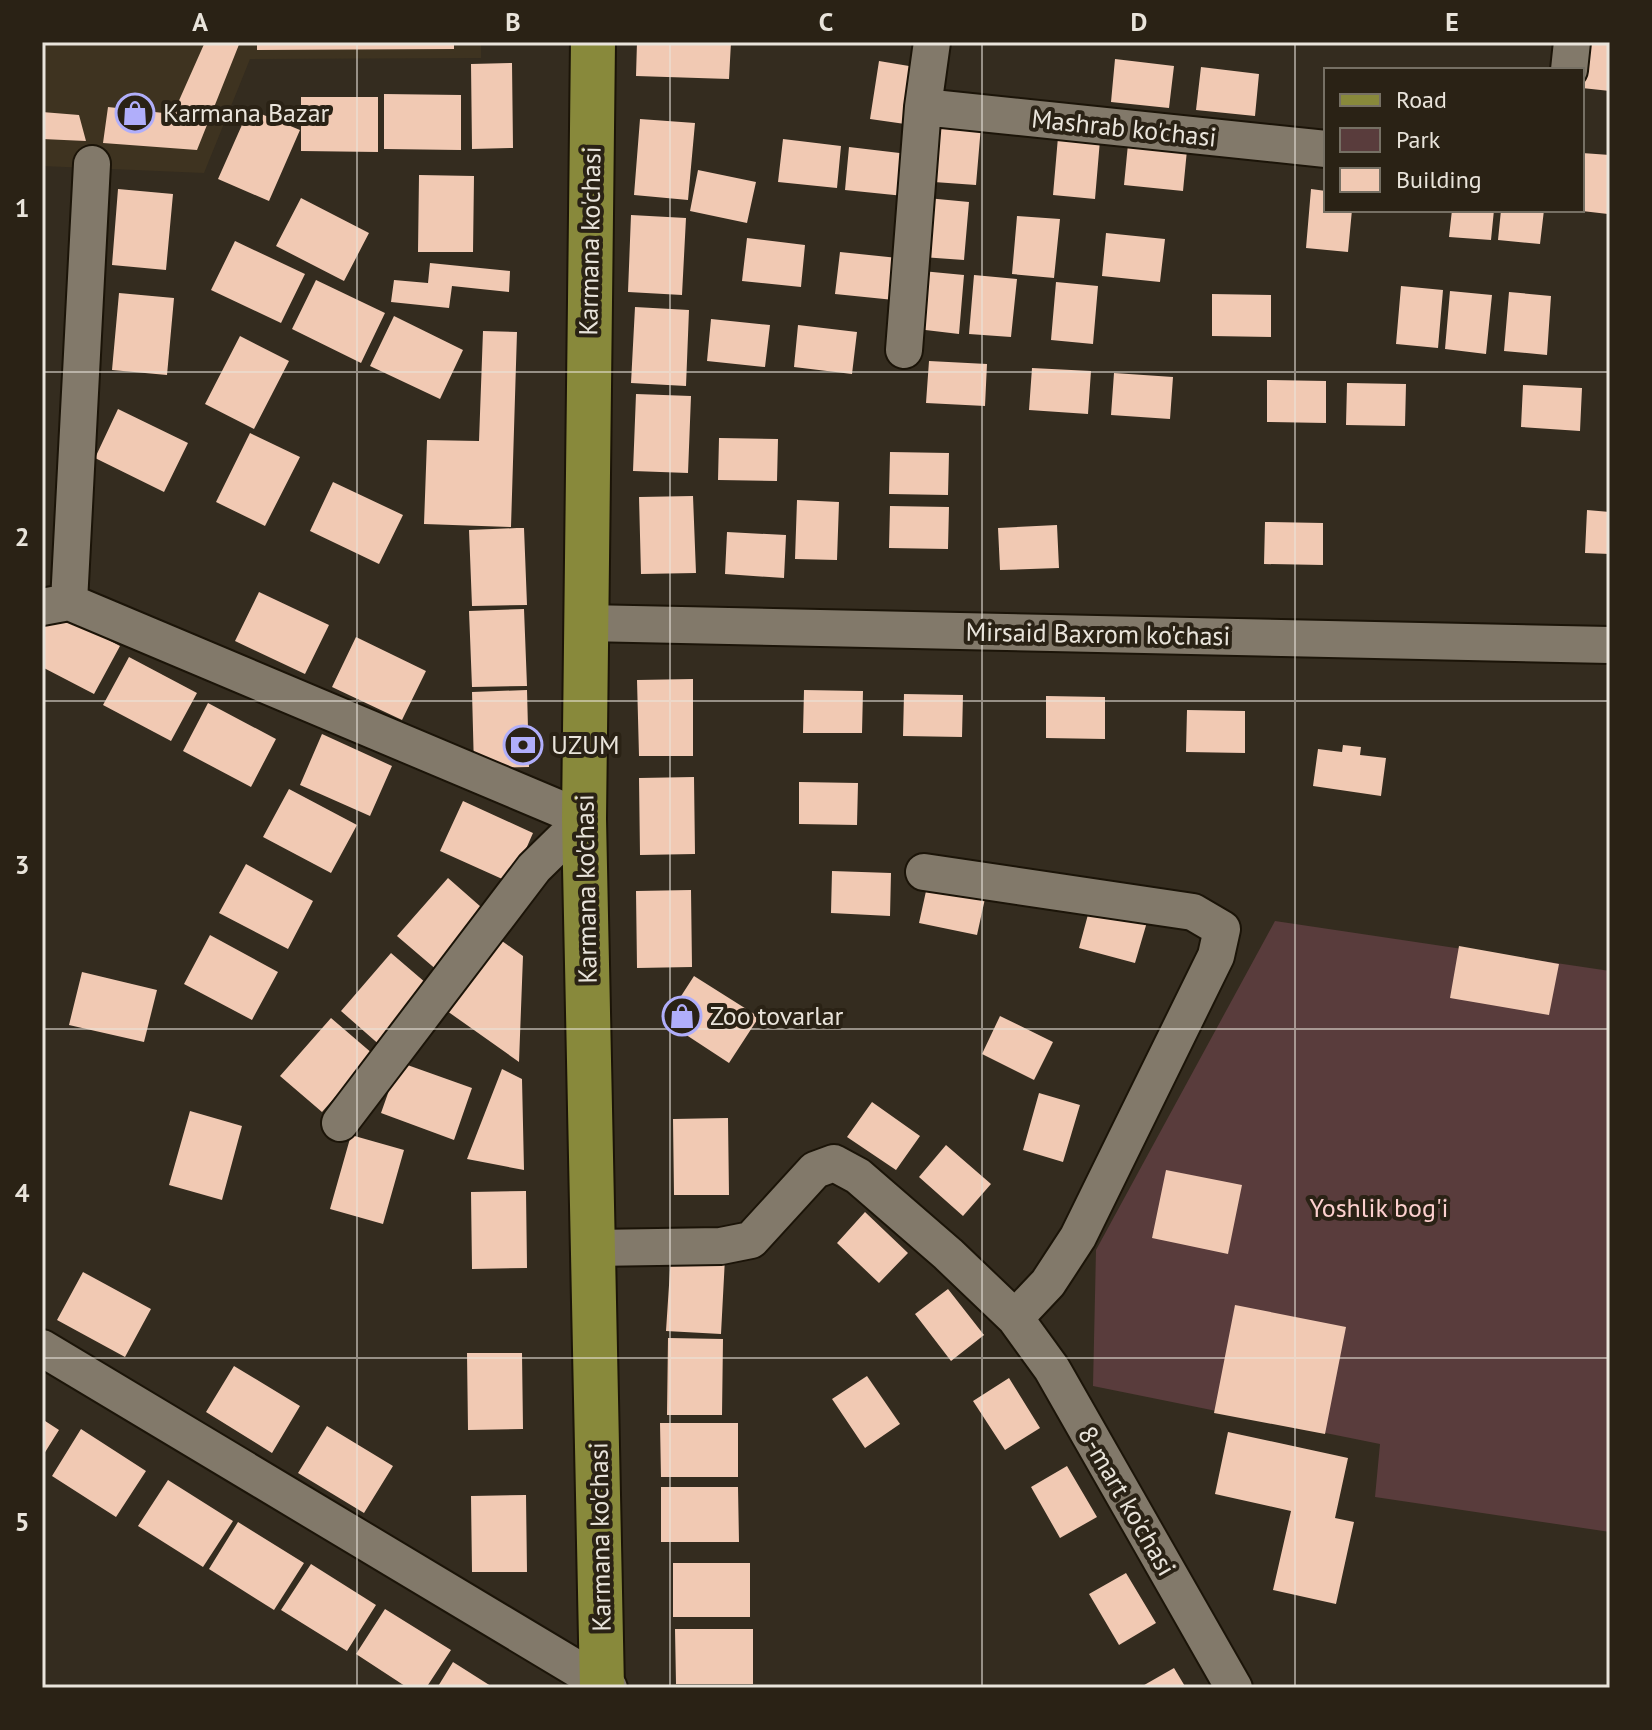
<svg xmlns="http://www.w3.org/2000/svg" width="1652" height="1730" viewBox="0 0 1652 1730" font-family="'PT Sans',sans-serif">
<rect width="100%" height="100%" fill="#342c1f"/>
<path fill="#3e3320" d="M 42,42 L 481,42 L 481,58 L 250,59 L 204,173 L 42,166 Z"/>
<path fill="#593c3c" d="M 1275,921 L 1610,971 L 1610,1532 L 1375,1497 L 1380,1444 L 1093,1386 L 1096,1250 Z"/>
<path fill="#f1c9b3" d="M 205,42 L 240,42 L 197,150 L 103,143 L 108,107 L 173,114 Z
M 257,42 L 454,42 L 454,49 L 257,50 Z
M 637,42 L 731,42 L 729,79 L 636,76 Z
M 1584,42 L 1610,42 L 1610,91 L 1582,88 Z
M 1115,59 L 1174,66 L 1169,108 L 1111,102 Z
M 879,61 L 921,68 L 912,125 L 870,119 Z
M 512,63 L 513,148 L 472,149 L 471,64 Z
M 1201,67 L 1259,74 L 1255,116 L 1196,110 Z
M 384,94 L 461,95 L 461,150 L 384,149 Z
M 301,97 L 378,97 L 378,152 L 301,151 Z
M 249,109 L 300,130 L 269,201 L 218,179 Z
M 42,112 L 79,115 L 86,141 L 42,139 Z
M 640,119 L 695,123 L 688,200 L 634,195 Z
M 939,123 L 981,126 L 976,185 L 934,182 Z
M 1058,137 L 1100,140 L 1095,199 L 1053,195 Z
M 783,139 L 841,146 L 837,188 L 778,182 Z
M 1128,144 L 1187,150 L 1183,191 L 1124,185 Z
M 849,147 L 908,154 L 904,196 L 845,190 Z
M 1582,153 L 1610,155 L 1608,214 L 1582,211 Z
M 698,170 L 756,182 L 747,223 L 690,211 Z
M 419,175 L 474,176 L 473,252 L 418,252 Z
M 118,189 L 173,194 L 166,270 L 112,265 Z
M 1311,189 L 1326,191 L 1326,210 L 1352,210 L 1348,252 L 1306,248 Z
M 301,198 L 369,233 L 344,281 L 276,246 Z
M 927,198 L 969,202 L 964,260 L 922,257 Z
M 1452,210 L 1494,210 L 1491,240 L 1449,237 Z
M 1501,210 L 1544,210 L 1540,244 L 1498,240 Z
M 631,215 L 686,218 L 682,295 L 628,292 Z
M 1017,216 L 1060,219 L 1054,278 L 1012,274 Z
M 1106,233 L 1165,239 L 1160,282 L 1102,276 Z
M 747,238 L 805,245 L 801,287 L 742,281 Z
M 235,241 L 305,274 L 281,323 L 211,290 Z
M 840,252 L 898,258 L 894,300 L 835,294 Z
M 430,263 L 510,271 L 509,292 L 452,286 L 449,308 L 391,302 L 394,280 L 428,283 Z
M 922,271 L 964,275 L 959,334 L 917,329 Z
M 974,275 L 1017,279 L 1011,337 L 969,334 Z
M 316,280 L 385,313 L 361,363 L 292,329 Z
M 1056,282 L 1098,286 L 1093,344 L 1051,340 Z
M 1401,286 L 1443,290 L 1438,348 L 1396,344 Z
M 1450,291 L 1492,295 L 1486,354 L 1445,349 Z
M 1509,292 L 1551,296 L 1547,355 L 1504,351 Z
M 119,293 L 174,298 L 167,375 L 112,370 Z
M 1212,294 L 1271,295 L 1271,337 L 1212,336 Z
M 635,307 L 689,310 L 686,386 L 631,383 Z
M 394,316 L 463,350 L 440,399 L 370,366 Z
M 711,319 L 770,325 L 765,367 L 707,361 Z
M 798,325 L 857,332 L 852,374 L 794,367 Z
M 483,331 L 517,332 L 511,527 L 424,524 L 427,440 L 479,441 Z
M 240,336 L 289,361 L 254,429 L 205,404 Z
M 929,361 L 987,364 L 985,406 L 926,403 Z
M 1032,368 L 1091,371 L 1088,414 L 1029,410 Z
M 1114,373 L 1173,377 L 1170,419 L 1111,415 Z
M 1267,380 L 1326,381 L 1326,423 L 1267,422 Z
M 1347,383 L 1406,384 L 1405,426 L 1346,425 Z
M 1523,385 L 1582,388 L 1580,431 L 1521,427 Z
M 636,394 L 691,396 L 688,473 L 633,471 Z
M 118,409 L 188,443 L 164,492 L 95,458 Z
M 250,433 L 300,457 L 265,526 L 216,502 Z
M 719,438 L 778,439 L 777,481 L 718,480 Z
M 890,452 L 949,453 L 948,495 L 889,494 Z
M 333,482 L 403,515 L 379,564 L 310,531 Z
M 693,496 L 696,573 L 641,574 L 639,497 Z
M 797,500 L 839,502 L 837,560 L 795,559 Z
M 890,506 L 949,507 L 948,549 L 889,548 Z
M 1587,510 L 1610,512 L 1610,554 L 1585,553 Z
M 1265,522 L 1323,523 L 1323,565 L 1264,564 Z
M 1057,525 L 1059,568 L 1000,570 L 998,528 Z
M 517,528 L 524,528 L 527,605 L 472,606 L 469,530 Z
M 727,532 L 786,535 L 784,578 L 725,574 Z
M 259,592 L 329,625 L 305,674 L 235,641 Z
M 524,609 L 527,686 L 472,687 L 469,611 Z
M 52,610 L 120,646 L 94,694 L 42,667 L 42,629 Z
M 356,637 L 426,671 L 402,720 L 332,687 Z
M 129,657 L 197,693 L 171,741 L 103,705 Z
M 693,679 L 693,756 L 639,756 L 637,680 Z
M 527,690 L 529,767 L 474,768 L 472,692 Z
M 804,690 L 863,691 L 862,733 L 803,733 Z
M 904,694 L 963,695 L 962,737 L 903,736 Z
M 1046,696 L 1105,697 L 1105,739 L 1046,738 Z
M 208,703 L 276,739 L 251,787 L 183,751 Z
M 1187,710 L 1245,711 L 1245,753 L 1186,752 Z
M 322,734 L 392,766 L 370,816 L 300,785 Z
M 1343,745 L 1361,747 L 1360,755 L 1386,758 L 1381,796 L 1313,786 L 1318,749 L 1342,752 Z
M 694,777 L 695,854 L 640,855 L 639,778 Z
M 799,782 L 858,783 L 857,825 L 799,824 Z
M 289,789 L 357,825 L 331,873 L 263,837 Z
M 463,801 L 533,833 L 511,883 L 440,851 Z
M 246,864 L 313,901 L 288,949 L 219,913 Z
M 832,871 L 891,873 L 890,916 L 831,913 Z
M 448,878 L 489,914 L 438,971 L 397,936 Z
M 928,882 L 986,894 L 977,935 L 919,923 Z
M 691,890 L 692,967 L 637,968 L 636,891 Z
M 1090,907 L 1147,922 L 1135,963 L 1079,948 Z
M 210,935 L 278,972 L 252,1020 L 184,984 Z
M 495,936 L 523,956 L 519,1062 L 440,1006 Z
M 1459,946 L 1559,964 L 1549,1015 L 1450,998 Z
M 391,953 L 433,989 L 382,1047 L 341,1011 Z
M 82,972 L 157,990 L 144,1042 L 69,1025 Z
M 694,976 L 759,1017 L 729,1063 L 665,1021 Z
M 1000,1016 L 1053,1042 L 1034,1080 L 982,1054 Z
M 331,1018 L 373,1054 L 322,1112 L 280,1076 Z
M 399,1062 L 472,1088 L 454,1140 L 381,1113 Z
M 502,1069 L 522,1079 L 524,1170 L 467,1159 Z
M 1039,1093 L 1080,1105 L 1063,1162 L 1023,1150 Z
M 872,1102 L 920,1136 L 896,1170 L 847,1137 Z
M 190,1111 L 242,1126 L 222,1200 L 169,1185 Z
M 728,1118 L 729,1195 L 674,1195 L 673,1119 Z
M 351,1135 L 404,1150 L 383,1224 L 330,1209 Z
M 946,1145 L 991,1184 L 963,1216 L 919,1177 Z
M 1166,1170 L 1242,1185 L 1228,1254 L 1152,1238 Z
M 526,1191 L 527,1268 L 472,1269 L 471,1192 Z
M 865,1212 L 908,1253 L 879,1283 L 837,1243 Z
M 671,1255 L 725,1258 L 721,1334 L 666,1331 Z
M 83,1272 L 151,1309 L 125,1357 L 57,1320 Z
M 948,1289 L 984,1335 L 951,1361 L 915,1314 Z
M 1235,1305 L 1346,1327 L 1325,1434 L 1214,1413 Z
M 668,1338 L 723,1339 L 722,1415 L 667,1415 Z
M 467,1353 L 522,1353 L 523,1429 L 468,1430 Z
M 234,1366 L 300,1406 L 272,1453 L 206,1412 Z
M 867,1376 L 900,1424 L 865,1448 L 832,1399 Z
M 1009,1378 L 1040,1428 L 1005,1450 L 973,1401 Z
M 42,1419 L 59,1430 L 42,1457 Z
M 660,1423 L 738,1423 L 738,1477 L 661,1477 Z
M 327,1426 L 393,1466 L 364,1513 L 298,1473 Z
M 81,1429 L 146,1471 L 116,1517 L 52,1476 Z
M 1228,1432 L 1348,1458 L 1335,1518 L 1354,1522 L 1336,1604 L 1273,1590 L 1291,1511 L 1215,1494 Z
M 1067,1466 L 1097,1517 L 1060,1538 L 1031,1487 Z
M 168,1480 L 233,1521 L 203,1567 L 138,1526 Z
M 661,1487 L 738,1487 L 739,1542 L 661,1542 Z
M 526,1495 L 527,1572 L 472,1572 L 471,1496 Z
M 238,1522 L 304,1563 L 274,1610 L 209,1569 Z
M 673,1563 L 750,1563 L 750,1617 L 673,1617 Z
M 311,1564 L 376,1605 L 347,1651 L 281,1610 Z
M 1126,1573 L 1156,1623 L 1119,1645 L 1089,1594 Z
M 385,1609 L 451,1650 L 426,1688 L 408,1688 L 356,1654 Z
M 675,1629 L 753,1629 L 753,1684 L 676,1684 Z
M 453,1662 L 494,1688 L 437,1688 Z
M 1174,1668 L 1186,1688 L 1139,1688 Z"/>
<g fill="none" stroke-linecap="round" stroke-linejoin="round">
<defs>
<path id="minor" d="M 1569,70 L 1572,42
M 923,107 L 1326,149
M 904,350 L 923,107 L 932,42
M 69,602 L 92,164
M 42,607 L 69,602 L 584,819 L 534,868 L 340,1123
M 586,623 L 1610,645
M 924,872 L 1193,912 L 1222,929 L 1216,956 L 1078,1237 L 1048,1283 L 1015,1318
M 594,1248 L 721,1246 L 751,1240 L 815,1170 L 834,1163 L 858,1176 L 948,1254 L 1015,1318 L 1052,1369 L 1234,1688
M 42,1348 L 609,1688"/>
<path id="major" d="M 593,42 L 584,819 L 602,1688"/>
</defs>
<use href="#minor" stroke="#1b1408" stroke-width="40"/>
<use href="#major" stroke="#1b1408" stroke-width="48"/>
<use href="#minor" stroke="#82796a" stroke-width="36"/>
<use href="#major" stroke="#88893b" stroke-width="44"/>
</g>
<path fill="none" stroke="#e9e4db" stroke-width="2" stroke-opacity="0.55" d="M 357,42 L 357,1688M 670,42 L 670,1688M 982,42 L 982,1688M 1295,42 L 1295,1688M 42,372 L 1610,372M 42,701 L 1610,701M 42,1029 L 1610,1029M 42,1358 L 1610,1358"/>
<defs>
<symbol id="shop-ring" viewBox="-11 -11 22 22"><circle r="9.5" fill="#2a2215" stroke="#b0aefa" stroke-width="1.5"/><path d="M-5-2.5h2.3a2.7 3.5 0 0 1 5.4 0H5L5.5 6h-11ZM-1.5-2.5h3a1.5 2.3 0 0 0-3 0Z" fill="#b0aefa"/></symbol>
<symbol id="bank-ring" viewBox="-11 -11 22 22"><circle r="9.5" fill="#2a2215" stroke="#b0aefa" stroke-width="1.5"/><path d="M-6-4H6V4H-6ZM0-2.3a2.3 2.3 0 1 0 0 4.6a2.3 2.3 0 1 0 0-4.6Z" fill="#b0aefa"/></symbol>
</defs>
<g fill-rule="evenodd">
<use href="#shop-ring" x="113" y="91" width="44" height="44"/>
<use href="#bank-ring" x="501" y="723" width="44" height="44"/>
<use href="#shop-ring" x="660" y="994" width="44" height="44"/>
</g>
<g text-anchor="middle" stroke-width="8" stroke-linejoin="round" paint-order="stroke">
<g font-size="26" fill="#e9e4db" stroke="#2a2215" text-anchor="start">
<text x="163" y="122">Karmana Bazar</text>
<text x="551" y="754">UZUM</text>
<text x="710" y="1025">Zoo tovarlar</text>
</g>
<g font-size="26" fill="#e9e4db" stroke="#2a2215">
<text transform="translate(1124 128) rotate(6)" y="9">Mashrab ko'chasi</text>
<text transform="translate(590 241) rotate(-89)" y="9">Karmana ko'chasi</text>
<text transform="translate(1098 634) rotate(1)" y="9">Mirsaid Baxrom ko'chasi</text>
<text transform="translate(586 889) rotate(-91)" y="9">Karmana ko'chasi</text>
<text transform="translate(1127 1501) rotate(60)" y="9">8-mart ko'chasi</text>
<text transform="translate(600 1537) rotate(-91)" y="9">Karmana ko'chasi</text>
</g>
<g font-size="26" fill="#fdd0cf" stroke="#2a2215">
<text x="1379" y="1217">Yoshlik bog'i</text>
</g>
</g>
<rect width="1652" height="1730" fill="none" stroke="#2a2215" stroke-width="88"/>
<rect x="1324" y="68" width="260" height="144" fill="#2a2215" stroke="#767064" stroke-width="2"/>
<rect x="1340" y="94" width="40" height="12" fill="#88893b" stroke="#767064" stroke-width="2"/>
<text x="1396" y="108" font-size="24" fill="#e9e4db">Road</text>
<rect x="1340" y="128" width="40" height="24" fill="#593c3c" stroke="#767064" stroke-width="2"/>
<text x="1396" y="148" font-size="24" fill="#e9e4db">Park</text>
<rect x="1340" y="168" width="40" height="24" fill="#f1c9b3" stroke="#767064" stroke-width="2"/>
<text x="1396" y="188" font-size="24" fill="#e9e4db">Building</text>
<rect x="44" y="44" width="1564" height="1642" fill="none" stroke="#e9e4db" stroke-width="3"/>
<g font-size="26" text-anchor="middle" font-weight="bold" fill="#e9e4db">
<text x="200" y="31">A</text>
<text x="513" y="31">B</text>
<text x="826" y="31">C</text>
<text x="1139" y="31">D</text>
<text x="1452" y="31">E</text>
<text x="22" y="217">1</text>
<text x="22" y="546">2</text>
<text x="22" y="874">3</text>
<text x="22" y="1202">4</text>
<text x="22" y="1531">5</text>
</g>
</svg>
